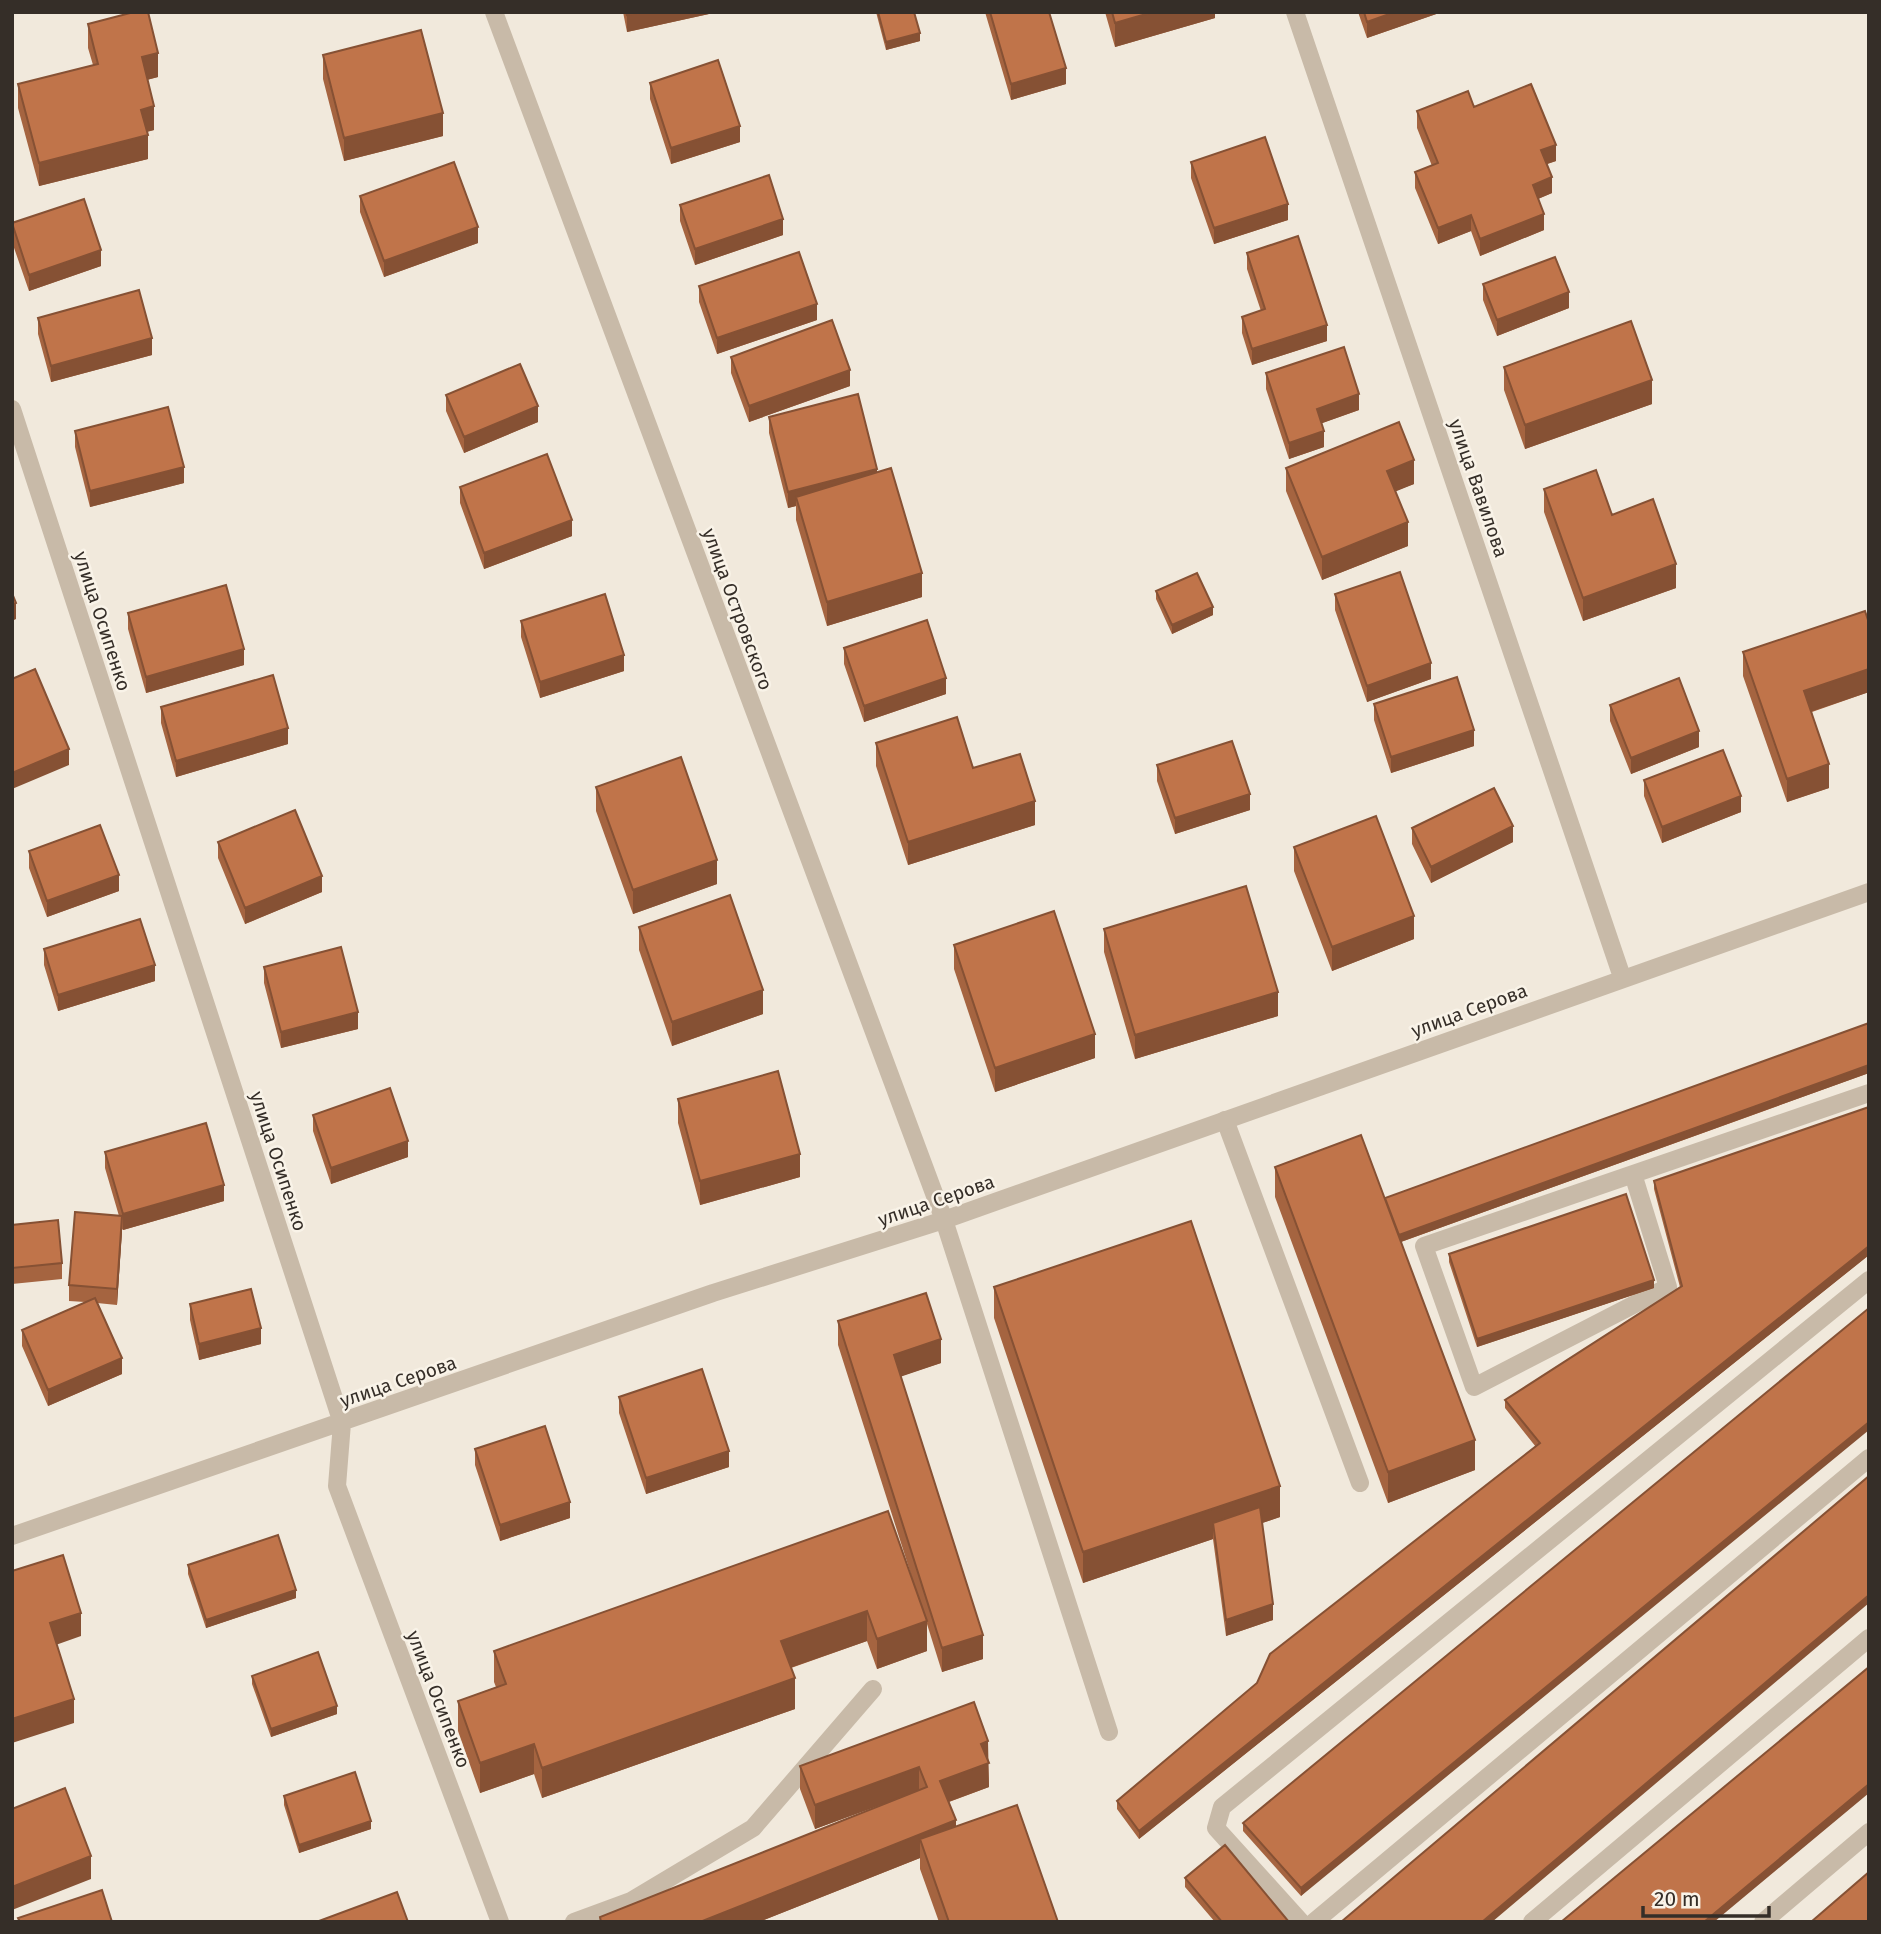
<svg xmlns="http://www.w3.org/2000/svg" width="1881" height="1934" viewBox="0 0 1881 1934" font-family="'Fira Sans',sans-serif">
<rect width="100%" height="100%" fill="#f1e9dc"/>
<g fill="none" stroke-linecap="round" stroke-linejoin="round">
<path stroke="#c8baa8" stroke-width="18" d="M 1225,1120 L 1360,1483
M 1633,1174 L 1668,1287 L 1474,1387 L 1424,1246 L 1869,1093
M 944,1220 L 1109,1732
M 574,1922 L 631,1901 L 753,1828 L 873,1689
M 1301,1922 L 1216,1828 L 1222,1807 L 1869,1280
M 1314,1922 L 1869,1458
M 1532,1922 L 1869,1638
M 1763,1922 L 1869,1832"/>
<path stroke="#c8baa8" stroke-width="18" d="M 494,12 L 944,1220
M 1295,12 L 1622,977
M 12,409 L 342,1423 L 337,1486 L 500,1922
M 12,1536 L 713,1293 L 944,1220 L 1869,892"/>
</g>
<path fill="#a56440" d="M 623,12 L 718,12 L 627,32 Z
M 876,12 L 914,12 L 920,41 L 886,50 Z
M 985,12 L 1049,12 L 1066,84 L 1011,100 Z
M 1105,12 L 1215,12 L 1215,18 L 1115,47 Z
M 1358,12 L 1442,12 L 1367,38 Z
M 88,24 L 158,77 L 147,80 L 154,130 L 147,132 L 148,159 L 39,186 L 18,108 L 18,84 L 93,65 L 88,48 Z
M 323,55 L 443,136 L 344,161 L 323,79 Z
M 650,83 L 740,142 L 671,164 L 650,99 Z
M 1474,107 L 1556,161 L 1547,164 L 1552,193 L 1538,199 L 1544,230 L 1480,256 L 1471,231 L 1438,244 L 1415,188 L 1415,172 L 1432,166 L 1417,128 L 1417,111 Z
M 1191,162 L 1288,220 L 1214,244 L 1191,178 Z
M 360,196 L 478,243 L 384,277 L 360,212 Z
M 680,205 L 783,235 L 695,265 L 680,221 Z
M 12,223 L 101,266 L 29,291 L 12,242 Z
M 1247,253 L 1327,341 L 1252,365 L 1242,333 L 1242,317 L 1261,311 L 1247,269 Z
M 1483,284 L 1569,308 L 1497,336 L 1483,300 Z
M 699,286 L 817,320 L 717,354 L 699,302 Z
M 38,318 L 152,355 L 51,382 L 38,334 Z
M 731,357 L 850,386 L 749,422 L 731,373 Z
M 1504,367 L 1652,404 L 1525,449 L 1504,390 Z
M 1266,373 L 1359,410 L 1322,423 L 1324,447 L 1289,459 L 1266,389 Z
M 446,395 L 538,422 L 464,453 L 446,411 Z
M 769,417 L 877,472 L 922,597 L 827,626 L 796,520 L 796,506 L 788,508 L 769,433 Z
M 75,431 L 184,483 L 90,507 L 75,447 Z
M 1286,468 L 1414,484 L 1395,491 L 1408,546 L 1322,580 L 1286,491 Z
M 460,487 L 572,536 L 484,569 L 460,503 Z
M 1544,489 L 1612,515 L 1676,588 L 1583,621 L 1544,512 Z
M 1156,591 L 1213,615 L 1172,634 L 1156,599 Z
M 1335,594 L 1431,679 L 1367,702 L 1335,610 Z
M 128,613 L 244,665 L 146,693 L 128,629 Z
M 521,621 L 624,671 L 540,698 L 521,637 Z
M 1869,623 L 1869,692 L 1812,712 L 1829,788 L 1787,802 L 1743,676 L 1743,652 Z
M 844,648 L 946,694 L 864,722 L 844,664 Z
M 1374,704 L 1474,746 L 1391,773 L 1374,720 Z
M 1610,705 L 1699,747 L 1631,774 L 1610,721 Z
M 161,707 L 288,744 L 176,777 L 161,723 Z
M 876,743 L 973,768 L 1035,825 L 908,865 L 876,766 Z
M 1157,765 L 1250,810 L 1175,834 L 1157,781 Z
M 1644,780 L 1741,812 L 1662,843 L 1644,796 Z
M 596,787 L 717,884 L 633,914 L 596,811 Z
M 1412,828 L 1513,842 L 1431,883 L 1412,844 Z
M 218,842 L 322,892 L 245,924 L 218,858 Z
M 1294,847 L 1414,939 L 1332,971 L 1294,871 Z
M 29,851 L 119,891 L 47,917 L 29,868 Z
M 639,927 L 763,1014 L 672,1046 L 639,950 Z
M 1104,929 L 1278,1016 L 1135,1059 L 1104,952 Z
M 954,945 L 1095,1058 L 995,1092 L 954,969 Z
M 44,949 L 155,981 L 58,1011 L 44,965 Z
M 264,967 L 358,1029 L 281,1048 L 264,983 Z
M 1869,1023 L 1869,1073 L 1401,1242 L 1475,1470 L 1388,1503 L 1275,1197 L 1275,1167 L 1385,1198 Z
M 678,1099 L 800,1177 L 700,1205 L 678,1123 Z
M 1869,1107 L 1869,1255 L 1139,1839 L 1117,1809 L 1117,1801 L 1536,1447 L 1505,1408 L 1505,1400 L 1680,1287 L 1654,1189 L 1654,1181 Z
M 313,1115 L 408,1157 L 331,1184 L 313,1131 Z
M 105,1152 L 224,1201 L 123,1230 L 122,1229 L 117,1305 L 97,1303 L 122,1374 L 48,1406 L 22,1346 L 22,1330 L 85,1302 L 69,1301 L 69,1285 L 119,1216 L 105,1168 Z
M 12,1225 L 62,1263 L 62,1279 L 12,1284 Z
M 1449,1254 L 1654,1288 L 1477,1347 L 1449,1262 Z
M 994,1287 L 1280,1517 L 1262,1523 L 1273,1620 L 1226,1636 L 1213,1539 L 1083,1583 L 994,1318 Z
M 190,1304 L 261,1344 L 199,1360 L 190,1320 Z
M 1869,1308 L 1301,1896 L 1243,1831 L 1243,1823 Z
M 838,1321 L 941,1363 L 901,1376 L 983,1659 L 942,1672 L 927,1624 L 927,1651 L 877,1669 L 867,1641 L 791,1668 L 795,1709 L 542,1798 L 534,1774 L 480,1793 L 458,1731 L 458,1701 L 496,1687 L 494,1682 L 494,1651 L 915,1587 L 838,1345 Z
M 619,1397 L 729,1467 L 646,1494 L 619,1413 Z
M 475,1449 L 570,1518 L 500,1541 L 475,1465 Z
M 188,1565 L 296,1598 L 206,1628 L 188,1574 Z
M 252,1676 L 337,1714 L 271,1737 L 252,1684 Z
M 988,1762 L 989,1787 L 949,1802 L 956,1826 L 1058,1922 L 939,1922 L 920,1869 L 920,1858 L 759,1922 L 600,1922 L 600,1917 L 896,1799 L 815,1829 L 800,1789 L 800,1766 Z
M 284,1796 L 371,1829 L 299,1853 L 284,1805 Z
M 1185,1878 L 1289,1922 L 1215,1922 L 1185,1887 Z"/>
<path fill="#865134" d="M 642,12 L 718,12 L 627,32 L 627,15 Z
M 1153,12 L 1215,12 L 1215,18 L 1115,47 L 1115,23 Z
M 1395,12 L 1442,12 L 1367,38 L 1367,22 Z
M 920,33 L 920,41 L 886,50 L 886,42 Z
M 158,53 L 158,77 L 142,81 L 142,57 Z
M 1066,68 L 1066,84 L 1011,100 L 1011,84 Z
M 154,106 L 154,130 L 141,133 L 141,110 Z
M 443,113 L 443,136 L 344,161 L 344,138 Z
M 740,126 L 740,142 L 671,164 L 671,148 Z
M 148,135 L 148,159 L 39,186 L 39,163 Z
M 1556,145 L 1556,161 L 1541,166 L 1541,150 Z
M 1552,177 L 1552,193 L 1533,201 L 1533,185 Z
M 1288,204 L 1288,220 L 1214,244 L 1214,228 Z
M 1544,214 L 1544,230 L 1480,256 L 1480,239 Z
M 1471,215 L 1471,231 L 1438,244 L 1438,228 Z
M 783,219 L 783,235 L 695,265 L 695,249 Z
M 478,227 L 478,243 L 384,277 L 384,261 Z
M 101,250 L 101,266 L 29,291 L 29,275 Z
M 1569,292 L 1569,308 L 1497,336 L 1497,320 Z
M 817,304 L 817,320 L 717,354 L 717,338 Z
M 1327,325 L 1327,341 L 1252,365 L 1252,349 Z
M 152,338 L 152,355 L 51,382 L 51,366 Z
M 850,370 L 850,386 L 749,422 L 749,406 Z
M 1652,380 L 1652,404 L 1525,449 L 1525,425 Z
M 1359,394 L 1359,410 L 1317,425 L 1317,409 Z
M 538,406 L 538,422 L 464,453 L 464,437 Z
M 1324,431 L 1324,447 L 1289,459 L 1289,443 Z
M 1414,460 L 1414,484 L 1387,495 L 1387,471 Z
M 184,467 L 184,483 L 90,507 L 90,491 Z
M 877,469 L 877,485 L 796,497 L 796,506 L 788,508 L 788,492 Z
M 572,520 L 572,536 L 484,569 L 484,553 Z
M 1408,522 L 1408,546 L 1322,580 L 1322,557 Z
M 1676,564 L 1676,588 L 1583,621 L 1583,598 Z
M 922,573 L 922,597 L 827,626 L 827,602 Z
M 16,603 L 16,619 L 12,621 L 12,605 Z
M 1213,607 L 1213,615 L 1172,634 L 1172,625 Z
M 244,649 L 244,665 L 146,693 L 146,677 Z
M 624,655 L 624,671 L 540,698 L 540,682 Z
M 1431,663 L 1431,679 L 1367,702 L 1367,686 Z
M 1869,669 L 1869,692 L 1804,714 L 1804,691 Z
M 946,678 L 946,694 L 864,722 L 864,706 Z
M 288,728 L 288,744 L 176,777 L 176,761 Z
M 1474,730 L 1474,746 L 1391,773 L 1391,757 Z
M 1699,731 L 1699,747 L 1631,774 L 1631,758 Z
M 69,749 L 69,765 L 12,789 L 12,773 Z
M 1829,764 L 1829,788 L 1787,802 L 1787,779 Z
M 1250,794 L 1250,810 L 1175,834 L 1175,818 Z
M 1741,796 L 1741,812 L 1662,843 L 1662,827 Z
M 1035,801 L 1035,825 L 908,865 L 908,842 Z
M 1513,826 L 1513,842 L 1431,883 L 1431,867 Z
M 717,860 L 717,884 L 633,914 L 633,890 Z
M 119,875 L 119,891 L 47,917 L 47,901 Z
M 322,876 L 322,892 L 245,924 L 245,908 Z
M 1414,916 L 1414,939 L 1332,971 L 1332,947 Z
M 155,965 L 155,981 L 58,1011 L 58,995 Z
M 763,990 L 763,1014 L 672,1046 L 672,1022 Z
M 1278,992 L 1278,1016 L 1135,1059 L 1135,1035 Z
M 358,1012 L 358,1029 L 281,1048 L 281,1032 Z
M 1095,1034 L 1095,1058 L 995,1092 L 995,1068 Z
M 1869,1065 L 1869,1073 L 1395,1244 L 1395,1236 Z
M 408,1141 L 408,1157 L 331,1184 L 331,1168 Z
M 800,1154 L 800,1177 L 700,1205 L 700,1181 Z
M 224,1185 L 224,1201 L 123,1230 L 123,1214 Z
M 122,1216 L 122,1232 L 117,1305 L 117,1289 Z
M 1869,1246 L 1869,1255 L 1139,1839 L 1139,1831 Z
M 1654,1280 L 1654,1288 L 1477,1347 L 1477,1339 Z
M 261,1328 L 261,1344 L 199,1360 L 199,1344 Z
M 941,1339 L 941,1363 L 894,1379 L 894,1355 Z
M 122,1358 L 122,1374 L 48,1406 L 48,1390 Z
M 1869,1422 L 1869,1430 L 1301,1896 L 1301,1888 Z
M 1475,1440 L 1475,1470 L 1388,1503 L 1388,1472 Z
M 729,1451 L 729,1467 L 646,1494 L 646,1478 Z
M 1280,1486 L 1280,1517 L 1215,1539 L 1213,1523 L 1213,1539 L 1083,1583 L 1083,1552 Z
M 570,1502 L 570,1518 L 500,1541 L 500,1525 Z
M 296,1590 L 296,1598 L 206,1628 L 206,1620 Z
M 1869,1595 L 1869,1603 L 1492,1922 L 1482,1922 Z
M 1273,1604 L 1273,1620 L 1226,1636 L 1226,1620 Z
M 867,1611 L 867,1641 L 781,1671 L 781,1641 Z
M 81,1613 L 81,1636 L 50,1647 L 50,1623 Z
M 927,1621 L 927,1651 L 877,1669 L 877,1639 Z
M 983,1635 L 983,1659 L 942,1672 L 942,1648 Z
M 795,1678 L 795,1709 L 542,1798 L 542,1768 Z
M 74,1699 L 74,1723 L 12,1743 L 12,1719 Z
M 337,1706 L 337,1714 L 271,1737 L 271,1729 Z
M 988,1741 L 989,1787 L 940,1805 L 940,1781 L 981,1744 Z
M 534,1744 L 534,1774 L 480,1793 L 480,1763 Z
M 919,1767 L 919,1791 L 815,1829 L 815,1805 Z
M 1869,1784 L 1869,1793 L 1714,1922 L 1704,1922 Z
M 956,1820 L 956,1843 L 920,1839 L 920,1858 L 759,1922 L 700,1922 Z
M 371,1821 L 371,1829 L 299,1853 L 299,1845 Z
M 91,1856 L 91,1879 L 12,1910 L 12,1887 Z"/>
<path fill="#c0744a" stroke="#865134" stroke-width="2" d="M 134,12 L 148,12 L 158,53 L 142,57 L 154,106 L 141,110 L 148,135 L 39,163 L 18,84 L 98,64 L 88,24 Z
M 626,12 L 642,12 L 627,15 Z
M 878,12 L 914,12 L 920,33 L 886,42 Z
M 990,12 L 1049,12 L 1066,68 L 1011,84 Z
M 1112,12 L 1153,12 L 1115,23 Z
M 1364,12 L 1395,12 L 1367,22 Z
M 421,30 L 443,113 L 344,138 L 323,55 Z
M 718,60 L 740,126 L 671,148 L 650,83 Z
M 1531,84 L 1556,145 L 1541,150 L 1552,177 L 1533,185 L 1544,214 L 1480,239 L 1471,215 L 1438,228 L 1415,172 L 1438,163 L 1417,111 L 1468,91 L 1474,107 Z
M 1265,137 L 1288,204 L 1214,228 L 1191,162 Z
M 454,162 L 478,227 L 384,261 L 360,196 Z
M 769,175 L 783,219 L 695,249 L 680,205 Z
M 84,199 L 101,250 L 29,275 L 12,223 Z
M 1298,236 L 1327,325 L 1252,349 L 1242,317 L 1265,309 L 1247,253 Z
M 799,252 L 817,304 L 717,338 L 699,286 Z
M 1555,257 L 1569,292 L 1497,320 L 1483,284 Z
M 139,290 L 152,338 L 51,366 L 38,318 Z
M 832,320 L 850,370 L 749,406 L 731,357 Z
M 1631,321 L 1652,380 L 1525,425 L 1504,367 Z
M 1344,347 L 1359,394 L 1317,409 L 1324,431 L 1289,443 L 1266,373 Z
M 520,364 L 538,406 L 464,437 L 446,395 Z
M 858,394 L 877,469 L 788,492 L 769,417 Z
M 168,407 L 184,467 L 90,491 L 75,431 Z
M 1399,422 L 1414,460 L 1387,471 L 1408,522 L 1322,557 L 1286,468 Z
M 547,454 L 572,520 L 484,553 L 460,487 Z
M 891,468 L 922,573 L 827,602 L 796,497 Z
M 1596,470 L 1612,515 L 1653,499 L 1676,564 L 1583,598 L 1544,489 Z
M 1400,572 L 1431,663 L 1367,686 L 1335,594 Z
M 1197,573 L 1213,607 L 1172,625 L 1156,591 Z
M 226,585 L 244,649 L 146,677 L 128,613 Z
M 12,593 L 16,603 L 12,605 Z
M 605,594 L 624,655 L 540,682 L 521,621 Z
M 1865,611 L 1869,623 L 1869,669 L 1804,691 L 1829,764 L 1787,779 L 1743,652 Z
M 927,620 L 946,678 L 864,706 L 844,648 Z
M 35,669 L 69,749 L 12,773 L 12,679 Z
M 273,675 L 288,728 L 176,761 L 161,707 Z
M 1457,677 L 1474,730 L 1391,757 L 1374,704 Z
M 1679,678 L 1699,731 L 1631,758 L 1610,705 Z
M 957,717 L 973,768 L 1020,754 L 1035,801 L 908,842 L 876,743 Z
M 1232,741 L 1250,794 L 1175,818 L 1157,765 Z
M 1723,750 L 1741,796 L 1662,827 L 1644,780 Z
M 681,757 L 717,860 L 633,890 L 596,787 Z
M 1494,788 L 1513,826 L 1431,867 L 1412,828 Z
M 295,810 L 322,876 L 245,908 L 218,842 Z
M 1376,816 L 1414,916 L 1332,947 L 1294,847 Z
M 100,825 L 119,875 L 47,901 L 29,851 Z
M 1246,886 L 1278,992 L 1135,1035 L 1104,929 Z
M 730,895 L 763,990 L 672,1022 L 639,927 Z
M 1054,911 L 1095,1034 L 995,1068 L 954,945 Z
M 140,919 L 155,965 L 58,995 L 44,949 Z
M 341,947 L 358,1012 L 281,1032 L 264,967 Z
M 1869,1023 L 1869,1065 L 1399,1235 L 1385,1198 Z
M 778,1071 L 800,1154 L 700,1181 L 678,1099 Z
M 390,1088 L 408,1141 L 331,1168 L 313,1115 Z
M 1869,1107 L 1869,1246 L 1139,1831 L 1117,1801 L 1257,1683 L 1270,1654 L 1540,1443 L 1505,1400 L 1682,1286 L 1654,1181 Z
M 206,1123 L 224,1185 L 123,1214 L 105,1152 Z
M 1361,1135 L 1475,1440 L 1388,1472 L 1275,1167 Z
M 1626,1194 L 1654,1280 L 1477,1339 L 1449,1254 Z
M 75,1212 L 122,1216 L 117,1289 L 69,1285 Z
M 58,1220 L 62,1263 L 12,1268 L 12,1225 Z
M 1191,1221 L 1280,1486 L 1083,1552 L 994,1287 Z
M 251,1289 L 261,1328 L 199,1344 L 190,1304 Z
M 926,1293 L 941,1339 L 894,1355 L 983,1635 L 942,1648 L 838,1321 Z
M 95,1298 L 122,1358 L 48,1390 L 22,1330 Z
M 1869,1308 L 1869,1422 L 1301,1888 L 1243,1823 Z
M 702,1369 L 729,1451 L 646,1478 L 619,1397 Z
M 545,1426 L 570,1502 L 500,1525 L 475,1449 Z
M 1869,1476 L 1869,1595 L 1482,1922 L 1341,1922 Z
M 1260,1507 L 1273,1604 L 1226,1620 L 1213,1523 Z
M 888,1511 L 927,1621 L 877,1639 L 867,1611 L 781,1641 L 795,1678 L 542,1768 L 534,1744 L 480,1763 L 458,1701 L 506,1684 L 494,1651 Z
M 278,1535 L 296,1590 L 206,1620 L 188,1565 Z
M 63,1555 L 81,1613 L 50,1623 L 74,1699 L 12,1719 L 12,1571 Z
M 318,1652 L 337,1706 L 271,1729 L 252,1676 Z
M 1869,1667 L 1869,1784 L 1704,1922 L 1561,1922 Z
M 974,1702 L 988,1741 L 981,1744 L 989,1763 L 940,1781 L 956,1820 L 700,1922 L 601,1922 L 600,1917 L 927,1787 L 919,1767 L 815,1805 L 800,1766 Z
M 355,1772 L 371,1821 L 299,1845 L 284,1796 Z
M 65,1788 L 91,1856 L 12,1887 L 12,1809 Z
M 1017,1805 L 1058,1922 L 949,1922 L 920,1839 Z
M 1225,1845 L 1289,1922 L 1222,1922 L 1185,1878 Z
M 1869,1872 L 1869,1922 L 1811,1922 Z
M 102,1890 L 112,1922 L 20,1922 L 18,1918 Z
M 397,1892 L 408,1922 L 319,1922 L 319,1921 Z"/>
<g text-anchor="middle" stroke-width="5" stroke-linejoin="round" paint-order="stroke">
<g font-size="19" fill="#352e28" stroke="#f9f3e8">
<text transform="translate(1479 488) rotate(71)" y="7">улица Вавилова</text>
<text transform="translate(738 609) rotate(70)" y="7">улица Островского</text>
<text transform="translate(103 621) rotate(72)" y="7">улица Осипенко</text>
<text transform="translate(1469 1010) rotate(-20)" y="7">улица Серова</text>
<text transform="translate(279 1161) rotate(72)" y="7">улица Осипенко</text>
<text transform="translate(936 1200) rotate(-19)" y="7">улица Серова</text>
<text transform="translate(398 1381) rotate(-19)" y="7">улица Серова</text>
<text transform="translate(439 1699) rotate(69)" y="7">улица Осипенко</text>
</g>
</g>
<rect width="1881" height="1934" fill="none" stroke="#352e28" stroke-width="28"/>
<path d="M1643 1906v10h126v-10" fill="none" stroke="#352e28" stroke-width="3.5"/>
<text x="1654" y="1906" font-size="21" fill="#352e28" stroke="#f9f3e8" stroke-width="5" paint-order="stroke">20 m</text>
</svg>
